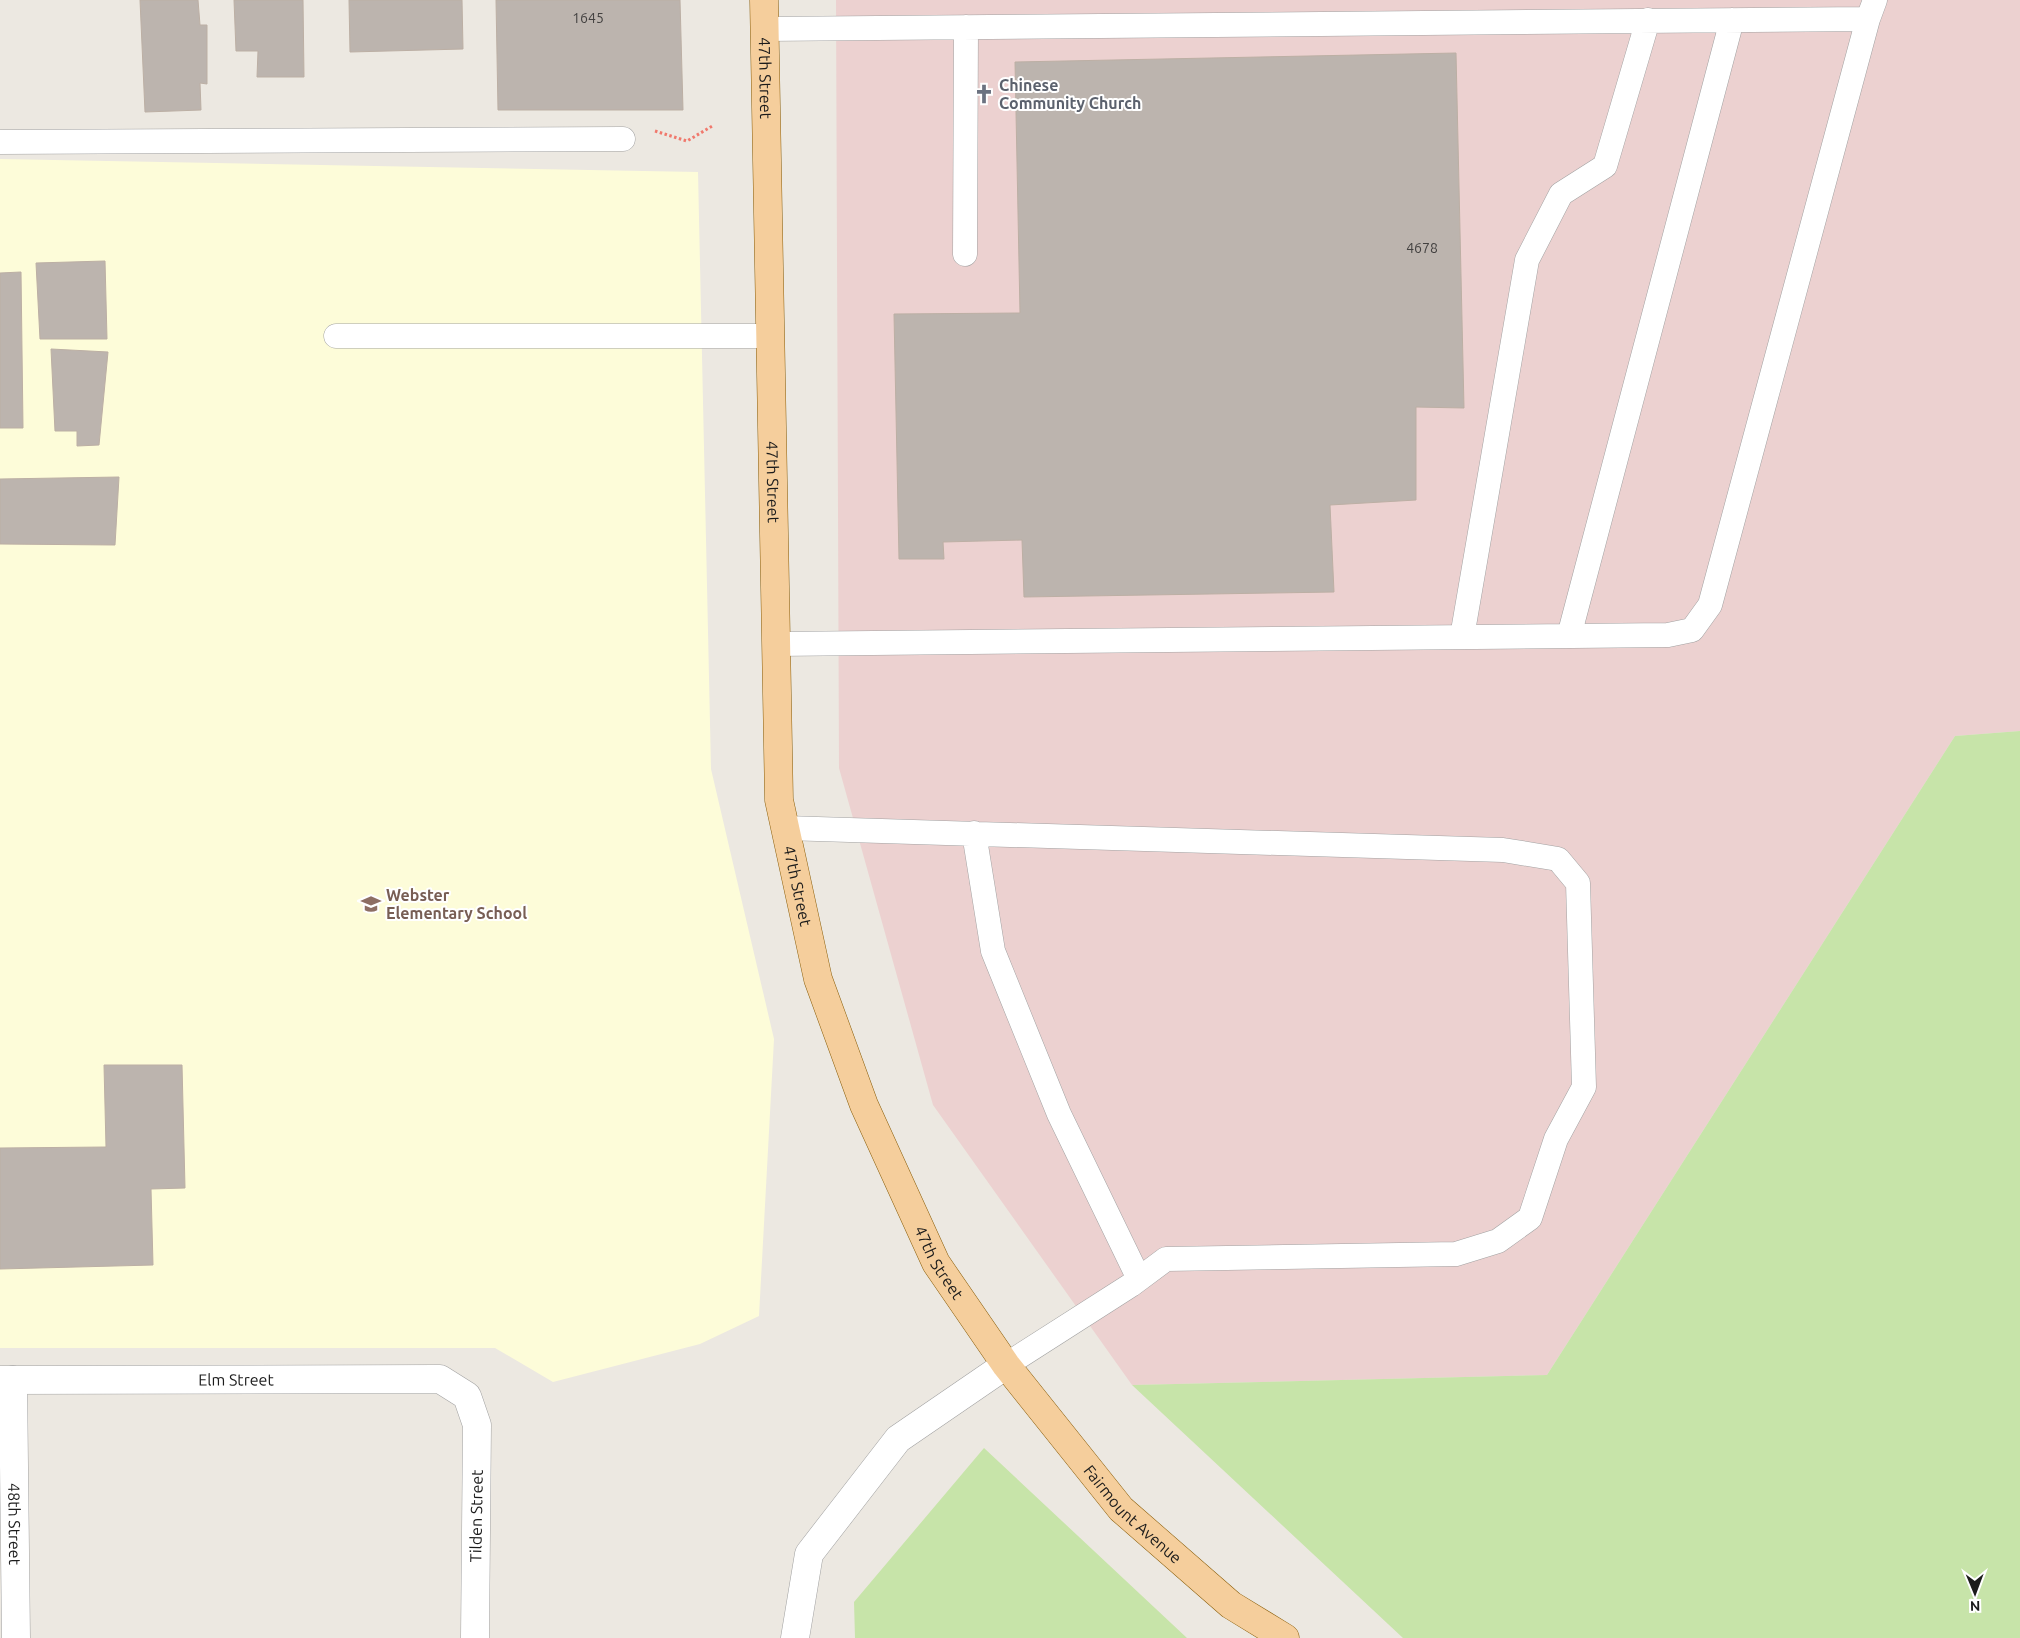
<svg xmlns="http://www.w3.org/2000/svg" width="2020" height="1638" viewBox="0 0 2020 1638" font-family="Ubuntu,sans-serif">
<rect width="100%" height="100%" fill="#ece8e1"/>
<path fill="#ecd1d0" d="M 836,0 L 2020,0 L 2020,731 L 1955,736 L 1547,1375 L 1132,1385 L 933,1105 L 839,768 Z"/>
<path fill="#fdfcd9" d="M 0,159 L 698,172 L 711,769 L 774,1039 L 759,1316 L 700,1344 L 553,1382 L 495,1348 L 0,1348 Z"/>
<path fill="#c7e4a9" d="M 2020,731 L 2020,1638 L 1403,1638 L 1132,1385 L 1547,1375 L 1955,736 Z
M 984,1448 L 1187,1638 L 855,1638 L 854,1602 Z"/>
<path fill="#bcb4ae" stroke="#bcafa4" d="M 140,0 L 198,0 L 200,25 L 207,25 L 207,84 L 200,83 L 201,110 L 145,112 Z
M 234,0 L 303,0 L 304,77 L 257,77 L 258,51 L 236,51 Z
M 349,0 L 462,0 L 463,49 L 350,52 Z
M 496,0 L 680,0 L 683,110 L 498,110 Z
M 1456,53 L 1464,408 L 1416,407 L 1416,500 L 1330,505 L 1334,592 L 1024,597 L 1022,540 L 943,542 L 944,559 L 899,559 L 894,314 L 1020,313 L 1015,62 Z
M 105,261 L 107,339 L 40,339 L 36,263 Z
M 21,272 L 23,428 L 0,428 L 0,273 Z
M 51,349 L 108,352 L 99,445 L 77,446 L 77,431 L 55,431 Z
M 119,477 L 115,545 L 0,544 L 0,479 Z
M 104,1065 L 182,1065 L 185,1188 L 151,1189 L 153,1265 L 0,1269 L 0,1148 L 106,1147 Z"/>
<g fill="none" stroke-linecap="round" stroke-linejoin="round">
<defs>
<path id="service" d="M 765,29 L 1868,19 L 1875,0
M 0,142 L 623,139
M 965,254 L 966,27
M 336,336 L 770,336
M 1569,636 L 1732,20
M 1462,637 L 1527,260 L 1561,194 L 1605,166 L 1648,20
M 776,644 L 1668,635 L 1692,630 L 1710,605 L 1868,19
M 785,828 L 1503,850 L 1558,859 L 1578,883 L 1584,1087 L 1556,1139 L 1530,1218 L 1498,1241 L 1456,1254 L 1166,1259 L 1131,1285 L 1006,1365
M 974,833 L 993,951 L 1059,1114 L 1139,1279"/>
<g id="minor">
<path id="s1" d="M 0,1380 L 440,1379 L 467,1396 L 477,1425 L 475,1638"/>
<path id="s2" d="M 13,1380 L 16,1638"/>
<path d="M 795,1638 L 809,1554 L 898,1439 L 1006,1365"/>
</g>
<g id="primary">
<path id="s3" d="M 764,0 L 779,800 L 818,979 L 864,1105 L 936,1263 L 1006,1365 L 1121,1509 L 1231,1605 L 1285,1638"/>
</g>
</defs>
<use href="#service" stroke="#a2a2a2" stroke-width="25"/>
<use href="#minor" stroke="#a2a2a2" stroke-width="29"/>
<use href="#primary" stroke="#895d09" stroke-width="29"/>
<path stroke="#f0796d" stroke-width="3" stroke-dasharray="2.5 2.5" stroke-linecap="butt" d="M 655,131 L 687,141 L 714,125"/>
<use href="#service" stroke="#fff" stroke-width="24"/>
<use href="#minor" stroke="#fff" stroke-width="28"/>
<use href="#primary" stroke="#f5ce9c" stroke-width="28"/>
</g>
<defs>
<symbol id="church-bare" viewBox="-9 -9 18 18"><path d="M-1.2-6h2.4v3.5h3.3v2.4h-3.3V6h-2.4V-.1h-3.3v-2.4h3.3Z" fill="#6b7280" stroke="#fff" stroke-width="2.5" paint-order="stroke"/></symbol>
<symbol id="school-bare" viewBox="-9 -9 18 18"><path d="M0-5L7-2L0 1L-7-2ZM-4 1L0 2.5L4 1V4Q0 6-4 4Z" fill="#8d6e63" stroke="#fff" stroke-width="2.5" paint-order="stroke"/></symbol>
</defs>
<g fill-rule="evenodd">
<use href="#church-bare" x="970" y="80" width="28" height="28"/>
<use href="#school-bare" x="357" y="890" width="28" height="28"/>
</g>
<g text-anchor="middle" stroke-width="4" stroke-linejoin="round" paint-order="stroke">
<g font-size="14" fill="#434140">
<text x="588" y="23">1645</text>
<text x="1422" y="253">4678</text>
</g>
<g font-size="16" fill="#1b1b1b" stroke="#fff">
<text dy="6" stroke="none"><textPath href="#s3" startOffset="78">47th Street</textPath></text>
<text dy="6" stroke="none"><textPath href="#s3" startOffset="482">47th Street</textPath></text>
<text dy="6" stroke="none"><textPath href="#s3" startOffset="888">47th Street</textPath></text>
<text dy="6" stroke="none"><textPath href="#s3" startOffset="1292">47th Street</textPath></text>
<text dy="6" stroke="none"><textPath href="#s1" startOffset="236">Elm Street</textPath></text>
<text dy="6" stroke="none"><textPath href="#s3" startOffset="1611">Fairmount Avenue</textPath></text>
<text transform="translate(476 1516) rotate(-89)" y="6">Tilden Street</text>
<text dy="6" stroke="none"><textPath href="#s2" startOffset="144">48th Street</textPath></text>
</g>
<g font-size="16" font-weight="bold" fill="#5b616d" stroke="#fff" text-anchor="start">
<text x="999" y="91">Chinese<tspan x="999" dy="18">Community Church</tspan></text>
</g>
<g font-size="16" font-weight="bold" fill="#785e54" stroke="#fff" text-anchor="start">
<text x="386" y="901">Webster<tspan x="386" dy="18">Elementary School</tspan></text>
</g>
</g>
<g transform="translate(1975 1593) rotate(179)" stroke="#ffffff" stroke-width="4" paint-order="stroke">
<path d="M0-4L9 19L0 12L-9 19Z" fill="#1b1b1b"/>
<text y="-8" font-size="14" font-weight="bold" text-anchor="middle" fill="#1b1b1b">N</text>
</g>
</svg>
